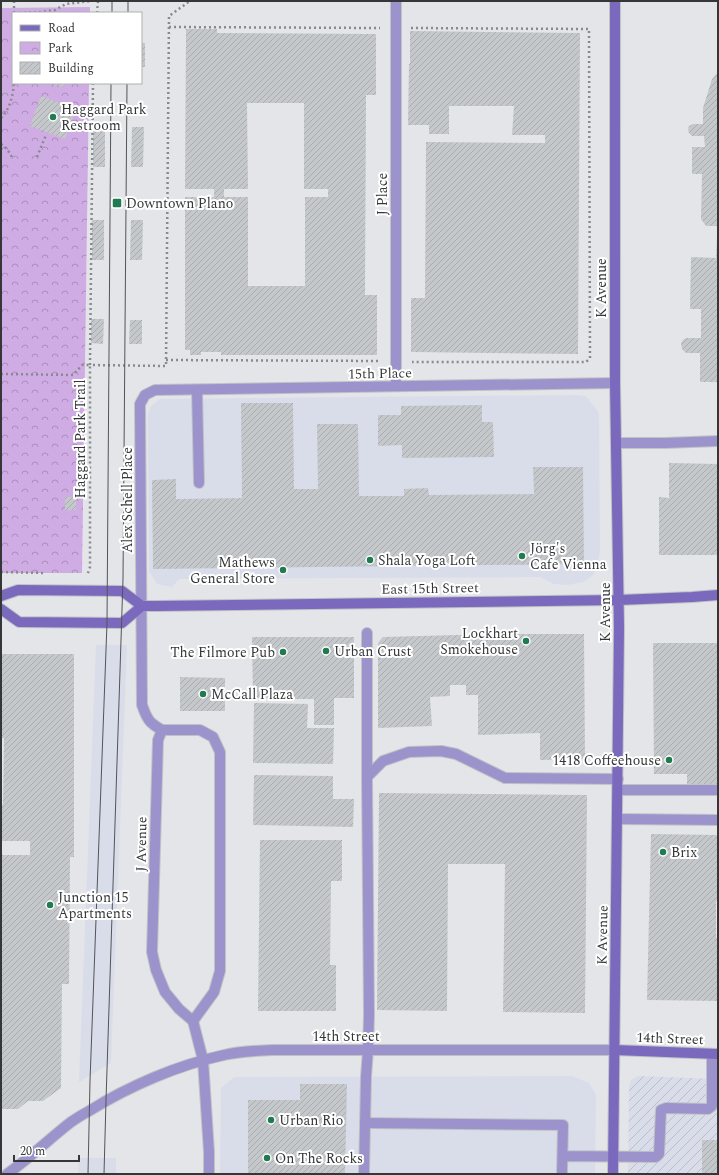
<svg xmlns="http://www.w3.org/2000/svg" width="719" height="1175" viewBox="0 0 719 1175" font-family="Spectral,serif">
<defs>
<pattern id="industrial-furrows" width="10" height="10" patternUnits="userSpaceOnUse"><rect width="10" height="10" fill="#d9dde9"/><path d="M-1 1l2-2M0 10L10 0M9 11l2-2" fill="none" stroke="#bbbec9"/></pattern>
<pattern id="park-crowns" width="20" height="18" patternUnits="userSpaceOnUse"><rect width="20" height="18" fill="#d0ace4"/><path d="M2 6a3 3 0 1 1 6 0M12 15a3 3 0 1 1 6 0" fill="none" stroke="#aa8dba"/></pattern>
<pattern id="building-hatch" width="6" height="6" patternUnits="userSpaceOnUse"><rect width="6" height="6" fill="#c5c8cb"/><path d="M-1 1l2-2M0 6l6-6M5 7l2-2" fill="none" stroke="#aaacaf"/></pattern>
</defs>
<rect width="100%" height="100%" fill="#e3e5e9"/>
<path fill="#d9dde9" d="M 574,395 L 586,396 L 599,413 L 600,551 L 598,562 L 594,574 L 591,577 L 583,582 L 567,585 L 554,584 L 540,577 L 179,579 L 172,587 L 157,584 L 149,571 L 148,414 L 151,406 L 160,399 Z
M 96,645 L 127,645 L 111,1063 L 79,1082 Z
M 572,1076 L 589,1083 L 596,1095 L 595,1174 L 220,1174 L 221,1088 L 234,1077 Z
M 79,1158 L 116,1158 L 116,1174 L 78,1174 Z"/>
<path fill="url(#industrial-furrows)" d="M 638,1076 L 718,1079 L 718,1174 L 628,1174 L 629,1088 L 631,1080 Z"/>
<path fill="url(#park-crowns)" d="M 90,7 L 90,13 L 13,13 L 13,83 L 89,83 L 82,573 L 1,573 L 1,8 Z"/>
<path fill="url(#building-hatch)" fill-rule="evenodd" d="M 186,29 L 217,29 L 217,33 L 376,34 L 376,95 L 366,95 L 365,295 L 377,295 L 377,355 L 221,355 L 221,352 L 201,352 L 201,355 L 190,355 L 190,350 L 185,350 L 185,197 L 214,197 L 214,189 L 185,189 ZM 247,103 L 304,103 L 304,189 L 328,189 L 328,197 L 305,197 L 305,286 L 248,286 L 248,197 L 224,197 L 224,189 L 248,189 Z
M 410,31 L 580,33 L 578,354 L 411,352 L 411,298 L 425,298 L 426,142 L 545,143 L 545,135 L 512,135 L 514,106 L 449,106 L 449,134 L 429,134 L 429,125 L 408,125 L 409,64 L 410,64 Z
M 141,43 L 145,43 L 145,67 L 141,67 Z
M 718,72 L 718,226 L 706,226 L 701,219 L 702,174 L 692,174 L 692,147 L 705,147 L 704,136 L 692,136 L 689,133 L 688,130 L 689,126 L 693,124 L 703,124 L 703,108 L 708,92 L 712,79 Z
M 47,83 L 65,83 L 64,87 Z
M 41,96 L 76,109 L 65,139 L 30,126 Z
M 93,127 L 105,127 L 105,167 L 93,167 Z
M 132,127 L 144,127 L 143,167 L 131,167 Z
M 92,220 L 104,220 L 104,260 L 92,260 Z
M 131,220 L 143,220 L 142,260 L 130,260 Z
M 717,236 L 718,236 L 718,382 L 700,382 L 700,353 L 686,353 L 682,349 L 681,343 L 683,340 L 686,338 L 701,338 L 701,309 L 690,309 L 691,257 L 716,258 Z
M 91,319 L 104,319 L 103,344 L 91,343 Z
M 130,320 L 142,320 L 142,344 L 129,344 Z
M 241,403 L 293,403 L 294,489 L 318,489 L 317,424 L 358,424 L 359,496 L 404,496 L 404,489 L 428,488 L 429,495 L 534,494 L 533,467 L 583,467 L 584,564 L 153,569 L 152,480 L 176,479 L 176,499 L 242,498 Z
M 482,405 L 482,422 L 493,422 L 494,457 L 402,458 L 402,445 L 378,446 L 378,415 L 401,415 L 401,406 Z
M 669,463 L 718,464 L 718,555 L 659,555 L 659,497 L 669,498 Z
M 65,497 L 76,497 L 76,510 L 65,510 Z
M 496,634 L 584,634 L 585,759 L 540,760 L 540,733 L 478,735 L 478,695 L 466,695 L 466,685 L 450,685 L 450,696 L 430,697 L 432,726 L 378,728 L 378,643 L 383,637 Z
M 252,637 L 354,637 L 354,698 L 334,698 L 334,725 L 314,725 L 314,699 L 253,699 Z
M 653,643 L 718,643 L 718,784 L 687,784 L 687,774 L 654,774 Z
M 1,654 L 74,654 L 74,857 L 70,857 L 69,984 L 62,984 L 61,1088 L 43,1101 L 28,1101 L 18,1109 L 1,1109 L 1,855 L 30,855 L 30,841 L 1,841 L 1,805 L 3,805 L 4,738 L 1,738 Z
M 180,677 L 225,678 L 225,711 L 180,711 Z
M 254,703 L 308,704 L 307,728 L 334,728 L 333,764 L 253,763 Z
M 254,775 L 333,776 L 333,799 L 354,799 L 353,827 L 253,825 Z
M 379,793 L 587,795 L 585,1013 L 503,1012 L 505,864 L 448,864 L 447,1011 L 377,1010 Z
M 651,834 L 718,835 L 718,901 L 716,901 L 716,938 L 718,938 L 718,1001 L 647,1000 Z
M 260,840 L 342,840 L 342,881 L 331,881 L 330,965 L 336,965 L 336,1011 L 258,1011 Z
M 300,1084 L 347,1084 L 345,1174 L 248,1174 L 248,1100 L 300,1100 Z
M 702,1140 L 718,1140 L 718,1174 L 702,1174 Z"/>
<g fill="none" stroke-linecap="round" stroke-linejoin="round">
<defs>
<path id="service" d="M 197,390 L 199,483
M 616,443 L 665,443 L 718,441
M 162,730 L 200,730 L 213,737 L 220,752 L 220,971 L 214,992 L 193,1021
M 618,790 L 718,790
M 618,819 L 718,820
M 368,1050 L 369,1015 L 367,777 L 383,761 L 409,752 L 441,751 L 456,754 L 505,778 L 618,779
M 365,1123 L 563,1125 L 562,1174
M 563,1156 L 656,1157 L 659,1154 L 661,1110 L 666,1108 L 708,1109 L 712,1106 L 712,1054"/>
<path id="pedestrian" d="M 367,777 L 367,633"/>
<path id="minor" d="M 396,1 L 396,386
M 209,1174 L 209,1152 L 203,1060 L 193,1021 L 179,1009 L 165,992 L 156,970 L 152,952 L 158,740 L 162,730 C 149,723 147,719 142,705 L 140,404 L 145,395 L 155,390 L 615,383
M 364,1174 L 366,1077 L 368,1050"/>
<path id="tertiary" d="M 7,1174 C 30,1158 49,1139 71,1122 C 77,1118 83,1114 89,1111 C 129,1086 178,1065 224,1055 C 240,1051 256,1051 272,1050 L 615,1050"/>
<path id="secondary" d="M 1,596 L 18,590 L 122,591 L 142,606 L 155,606 L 619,600 L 692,597 L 718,595
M 1,609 L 19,622 L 122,623 L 142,606
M 615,1050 L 718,1054
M 613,1174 L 619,628 L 615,383 L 615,1"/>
</defs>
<use href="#service" stroke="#c0c2c6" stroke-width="12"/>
<use href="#pedestrian" stroke="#c0c2c6" stroke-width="12"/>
<use href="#minor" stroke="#c0c2c6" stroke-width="12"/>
<use href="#tertiary" stroke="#c0c2c6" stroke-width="12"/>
<use href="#secondary" stroke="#c0c2c6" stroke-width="12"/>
<path stroke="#888a8d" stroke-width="2.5" stroke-dasharray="2 3" stroke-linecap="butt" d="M 14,1 L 14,13
M 14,13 L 40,12 L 55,10 L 66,4 L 91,1
M 97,13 L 98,1
M 169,27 L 380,28
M 411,28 L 589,29 L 590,358 L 586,362 L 412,362
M 93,83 L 90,365 L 166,366 L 169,16 L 190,1
M 1,118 C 10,109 13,95 14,83
M 1,144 L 7,149 L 12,157
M 37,157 L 46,135
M 166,360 L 381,361
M 1,374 L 73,375 L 82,365 L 90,365 L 90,567 L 87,576
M 1,572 L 44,573"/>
<use href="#service" stroke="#9c93cc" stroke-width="10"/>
<use href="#pedestrian" stroke="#9c93cc" stroke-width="10"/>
<use href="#minor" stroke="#9c93cc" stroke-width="10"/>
<use href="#tertiary" stroke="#9c93cc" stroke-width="10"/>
<use href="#secondary" stroke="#7a69bd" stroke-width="10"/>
<path stroke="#535457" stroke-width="1" d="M 112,13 L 112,1
M 128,13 L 128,1
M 88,1174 L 90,1081 L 107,623 L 111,83
M 104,1174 L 106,1100 L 123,579 L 127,83"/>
</g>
<g fill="#207b50" stroke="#fff" stroke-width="1.5">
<circle cx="53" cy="117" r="4"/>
<rect x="112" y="198" width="10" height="10" rx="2"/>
<circle cx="522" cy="556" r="4"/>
<circle cx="370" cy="560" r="4"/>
<circle cx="283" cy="570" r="4"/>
<circle cx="526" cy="641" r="4"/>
<circle cx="326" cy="651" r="4"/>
<circle cx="283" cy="652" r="4"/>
<circle cx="203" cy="694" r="4"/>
<circle cx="669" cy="760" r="4"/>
<circle cx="663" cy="852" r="4"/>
<circle cx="50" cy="905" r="4"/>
<circle cx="271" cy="1120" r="4"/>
<circle cx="267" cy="1158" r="4"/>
</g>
<g text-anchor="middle" stroke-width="4" stroke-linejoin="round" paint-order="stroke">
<g font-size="14" fill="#353638" stroke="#fff" text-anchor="start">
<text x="61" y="114">Haggard Park<tspan x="61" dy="16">Restroom</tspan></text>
<text x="126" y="208">Downtown Plano</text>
<text x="530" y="553">Jörg's<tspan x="530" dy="16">Cafe Vienna</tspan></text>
<text x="378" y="565">Shala Yoga Loft</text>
<text x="275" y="567" text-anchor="end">Mathews<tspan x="275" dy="16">General Store</tspan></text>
<text x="518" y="638" text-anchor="end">Lockhart<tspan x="518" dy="16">Smokehouse</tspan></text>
<text x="334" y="656">Urban Crust</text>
<text x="275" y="657" text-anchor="end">The Filmore Pub</text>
<text x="211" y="699">McCall Plaza</text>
<text x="661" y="765" text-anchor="end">1418 Coffeehouse</text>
<text x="671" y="857">Brix</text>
<text x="58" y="902">Junction 15<tspan x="58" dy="16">Apartments</tspan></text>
<text x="279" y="1125">Urban Rio</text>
<text x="275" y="1163">On The Rocks</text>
</g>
<g font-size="14" fill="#353638" stroke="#fff">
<text transform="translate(382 194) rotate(-90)" y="5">J Place</text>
<text transform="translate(601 288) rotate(-90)" y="5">K Avenue</text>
<text transform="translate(380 373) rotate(-1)" y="5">15th Place</text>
<text transform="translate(80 439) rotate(-90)" y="5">Haggard Park Trail</text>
<text transform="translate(127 500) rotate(-90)" y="5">Alex Schell Place</text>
<text transform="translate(430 588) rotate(-1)" y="5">East 15th Street</text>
<text transform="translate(605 612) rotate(-90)" y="5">K Avenue</text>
<text transform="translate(141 844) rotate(-89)" y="5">J Avenue</text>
<text transform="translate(602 935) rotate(-89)" y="5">K Avenue</text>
<text x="346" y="1041">14th Street</text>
<text transform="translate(670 1038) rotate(2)" y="5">14th Street</text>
</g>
</g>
<rect width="719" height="1175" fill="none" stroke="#353638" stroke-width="4"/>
<rect x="12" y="12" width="130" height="72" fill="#ffffff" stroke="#aeafaf"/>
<rect x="20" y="25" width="20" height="6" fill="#7a69bd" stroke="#aeafaf"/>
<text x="48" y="32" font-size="12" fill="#353638">Road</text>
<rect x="20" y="42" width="20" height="12" fill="url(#park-crowns)" stroke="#aeafaf"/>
<text x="48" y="52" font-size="12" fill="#353638">Park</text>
<rect x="20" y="62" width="20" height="12" fill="url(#building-hatch)" stroke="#aeafaf"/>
<text x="48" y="72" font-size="12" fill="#353638">Building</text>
<path d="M14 1155v6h65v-6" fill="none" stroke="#353638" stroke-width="2"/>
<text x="20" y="1155" font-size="12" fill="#353638" stroke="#ffffff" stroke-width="3" paint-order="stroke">20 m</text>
</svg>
